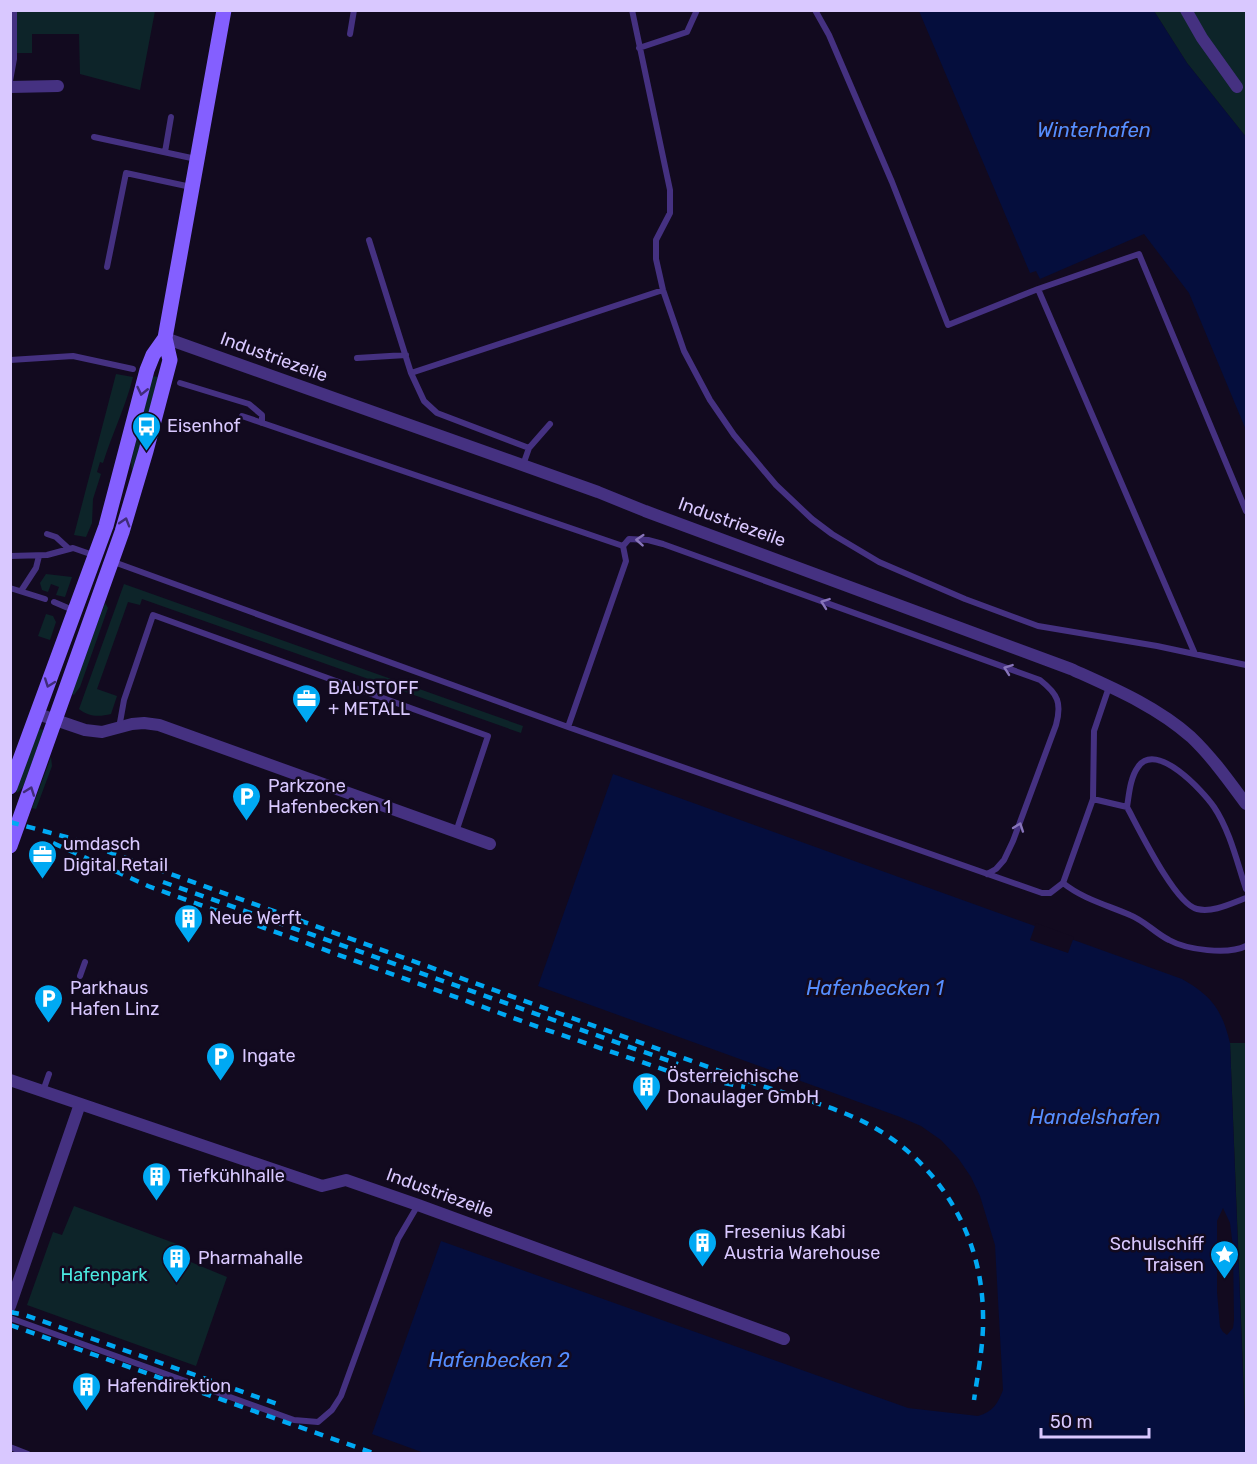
<svg xmlns="http://www.w3.org/2000/svg" width="1257" height="1464" viewBox="0 0 1257 1464" font-family="Rubik,sans-serif">
<rect width="100%" height="100%" fill="#120a1f"/>
<path fill="#0d2429" d="M 16,11 L 155,11 L 140,90 L 80,74 L 79,34 L 32,34 L 32,53 L 17,53 Z
M 1154,11 L 1246,11 L 1246,137 L 1187,63 Z
M 116,374 L 133,377 C 126,406 112,434 103,463 L 100,462 L 97,472 L 101,474 L 93,499 L 92,523 L 86,537 L 74,535 Z
M 152,376 L 158,377 L 134,470 L 132,471 L 131,462 Z
M 46,574 L 72,577 L 65,597 L 56,595 L 59,587 L 51,584 L 48,592 L 42,590 L 40,583 Z
M 124,584 L 523,726 L 521,733 L 142,599 L 140,605 L 128,602 L 97,689 L 117,696 L 111,714 C 99,717 89,717 79,709 Z
M 105,603 L 108,608 L 80,687 L 74,695 L 71,694 Z
M 46,614 L 53,616 L 56,622 L 50,640 L 38,636 Z
M 39,729 L 43,730 L 43,732 L 23,787 L 17,793 L 16,790 Z
M 51,757 L 52,766 L 36,809 L 32,808 Z
M 1230,1043 L 1246,1043 L 1246,1443 Z
M 74,1206 L 185,1247 L 181,1258 L 227,1277 L 196,1366 L 27,1305 L 53,1232 L 62,1235 Z"/>
<path fill="#050e3d" d="M 919,11 L 1154,11 L 1187,63 L 1246,137 L 1246,430 L 1189,293 L 1144,234 L 1040,279 L 1036,271 L 1030,273 Z
M 613,774 L 1182,979 C 1212,996 1222,1010 1230,1043 L 1246,1453 L 427,1454 L 372,1434 L 441,1241 L 908,1408 L 978,1416 C 993,1412 998,1403 1003,1390 L 995,1245 L 980,1196 L 971,1177 L 958,1158 L 941,1140 L 921,1126 L 900,1117 L 538,986 Z"/>
<path fill="#120a1f" d="M 1036,923 L 1074,937 L 1068,953 L 1030,940 Z
M 1223,1208 L 1230,1223 L 1233,1247 L 1234,1320 L 1233,1328 L 1227,1335 L 1223,1332 L 1220,1327 L 1217,1292 L 1217,1221 Z"/>
<g fill="none" stroke-linecap="round" stroke-linejoin="round">
<path stroke="#453181" stroke-width="6" d="M 632,10 L 670,190 L 670,213 L 656,240 L 656,259 L 663,290 L 684,351 L 710,400 L 734,435 L 776,485 L 812,519 L 832,534 L 879,562 L 965,599 L 1038,626 L 1157,646 L 1246,665
M 815,10 L 829,35 L 892,182 L 948,325 L 1038,289 L 1195,654
M 350,34 L 354,10
M 639,48 L 687,32 L 697,10
M 10,81 L 14,59 L 14,10
M 94,137 L 196,159
M 165,152 L 171,117
M 369,240 L 411,373
M 107,267 L 126,173 L 191,187
M 1038,289 L 1139,254 L 1246,511
M 357,358 L 406,355
M 10,360 L 73,356 L 133,369
M 180,383 L 249,404 L 262,415 L 262,423
M 242,416 L 623,546
M 529,448 L 550,424
M 523,465 L 529,448 L 437,413 L 424,401 L 411,373 L 663,290
M 47,534 L 56,537 L 68,548
M 623,546 L 629,539 L 648,540 L 663,544 L 1040,680 C 1058,694 1062,703 1056,725 L 1013,841 L 1004,860 L 996,869 L 987,874
M 10,556 L 47,555 L 73,548 L 96,556
M 111,561 L 568,727 L 1042,893 L 1050,893 L 1063,883 L 1093,799 L 1094,731 L 1109,687
M 10,588 L 45,599
M 21,591 L 36,568 L 39,556
M 54,602 L 75,611
M 568,727 L 626,561 L 623,546
M 119,728 L 124,700 L 153,615 L 488,736 L 456,832
M 1093,799 L 1127,807 C 1129,795 1130,778 1138,767 C 1156,740 1203,791 1214,807 C 1230,831 1237,862 1246,889
M 1127,807 C 1139,829 1175,904 1197,909 C 1213,913 1232,903 1246,898
M 1063,883 C 1083,899 1107,905 1130,915 C 1145,921 1155,933 1169,940 C 1187,950 1228,955 1246,946
M 80,976 L 85,962
M 43,1091 L 49,1074
M 10,1318 L 294,1420 L 318,1422 L 332,1410 L 341,1396 L 398,1239 L 418,1205
M 10,1447 L 28,1454"/>
<path stroke="#453181" stroke-width="12" d="M 1186,10 L 1202,38 L 1237,87
M 10,87 L 58,86
M 165,338 L 598,492 L 645,511 L 1071,669 C 1113,688 1156,706 1191,737 C 1212,757 1229,781 1246,804
M 38,714 L 85,730 L 102,732 L 132,724 L 144,723 L 159,725 L 490,844
M 10,1080 L 322,1186 L 346,1180 L 418,1205 L 784,1339
M 10,1306 L 80,1104"/>
<path stroke="#845fff" stroke-width="15" d="M 10,787 L 106,526 L 147,370 L 153,355 L 165,338
M 10,846 L 122,532 L 146,451 L 170,360 L 165,338 L 224,10"/>
<path stroke="#00a9f3" stroke-width="4.5" stroke-dasharray="9 8" stroke-linecap="butt" d="M 10,822 L 70,838 L 756,1084 C 790,1095 828,1105 860,1120 C 935,1156 982,1231 983,1314 C 984,1343 978,1372 974,1400
M 53,843 L 148,886 L 544,1029 L 674,1073 L 745,1087
M 163,882 L 678,1064
M 10,1312 L 25,1315 L 277,1404
M 10,1325 L 376,1454"/>
</g>
<defs><path id="oneway-chevron" d="M-2-3.5L2.5 0L-2 3.5" fill="none" stroke-width="1.6" stroke-linecap="round" stroke-linejoin="round" transform="scale(1.5)"/></defs>
<g stroke="#402c79">
<use href="#oneway-chevron" transform="translate(142 391) rotate(103)"/>
<use href="#oneway-chevron" transform="translate(125 522) rotate(-73)"/>
<use href="#oneway-chevron" transform="translate(49 683) rotate(110)"/>
<use href="#oneway-chevron" transform="translate(30 791) rotate(-70)"/>
</g>
<g stroke="#8875ba">
<use href="#oneway-chevron" transform="translate(640 540) rotate(-176)"/>
<use href="#oneway-chevron" transform="translate(825 603) rotate(-160)"/>
<use href="#oneway-chevron" transform="translate(1008 669) rotate(-160)"/>
<use href="#oneway-chevron" transform="translate(1019 827) rotate(-70)"/>
</g>
<defs>
<symbol id="bus-pin" viewBox="-11 -11 22 30"><path d="M0 17L-7.5 6A9.5 9.5 0 1 1 7.5 6Z" fill="#00a9f3" stroke="#120a1f"/><path d="M-5-6H5V4H4V6H2V4H-2V6H-4V4H-5ZM-3.5-4V0h7V-4ZM-3.5 1.2v1.5H-2V1.2ZM2 1.2v1.5H3.5V1.2Z" fill="#fff"/></symbol>
<symbol id="office-pin" viewBox="-11 -11 22 30"><path d="M0 17L-7.5 6A9.5 9.5 0 1 1 7.5 6Z" fill="#00a9f3" stroke="#120a1f"/><path d="M-6-3h4V-5.5h4V-3h4V5H-6ZM-1-4.5V-3h2v-1.5ZM-6 0V1H6V0Z" fill="#fff"/></symbol>
<symbol id="parking-pin" viewBox="-11 -11 22 30"><path d="M0 17L-7.5 6A9.5 9.5 0 1 1 7.5 6Z" fill="#00a9f3" stroke="#120a1f"/><path d="M-3.5-5.5H1a3.5 3.5 0 0 1 0 7H-1V5.5H-3.5ZM-1-3.4V-.6H.8a1.4 1.4 0 0 0 0-2.8Z" fill="#fff"/></symbol>
<symbol id="building-pin" viewBox="-11 -11 22 30"><path d="M0 17L-7.5 6A9.5 9.5 0 1 1 7.5 6Z" fill="#00a9f3" stroke="#120a1f"/><path d="M-4-6H4V6H1V3H-1V6H-4ZM-2.5-4.3h1.7v1.8h-1.7ZM.8-4.3h1.7v1.8H.8ZM-2.5-1h1.7V.8h-1.7ZM.8-1h1.7V.8H.8Z" fill="#fff"/></symbol>
<symbol id="sight-pin" viewBox="-11 -11 22 30"><path d="M0 17L-7.5 6A9.5 9.5 0 1 1 7.5 6Z" fill="#00a9f3" stroke="#120a1f"/><path d="M0-6L1.8-2.2L6-1.7L2.9 1.2L3.7 5.4L0 3.3L-3.7 5.4L-2.9 1.2L-6-1.7L-1.8-2.2Z" fill="#fff"/></symbol>
</defs>
<g fill-rule="evenodd">
<use href="#bus-pin" x="130" y="410" width="33" height="45"/>
<use href="#office-pin" x="290" y="682" width="33" height="45"/>
<use href="#parking-pin" x="230" y="780" width="33" height="45"/>
<use href="#office-pin" x="26" y="838" width="33" height="45"/>
<use href="#building-pin" x="172" y="902" width="33" height="45"/>
<use href="#parking-pin" x="32" y="982" width="33" height="45"/>
<use href="#parking-pin" x="204" y="1040" width="33" height="45"/>
<use href="#building-pin" x="630" y="1070" width="33" height="45"/>
<use href="#building-pin" x="140" y="1160" width="33" height="45"/>
<use href="#building-pin" x="686" y="1226" width="33" height="45"/>
<use href="#sight-pin" x="1208" y="1238" width="33" height="45"/>
<use href="#building-pin" x="160" y="1242" width="33" height="45"/>
<use href="#building-pin" x="70" y="1370" width="33" height="45"/>
</g>
<g text-anchor="middle" stroke-width="5" stroke-linejoin="round" paint-order="stroke">
<g font-size="18" fill="#d9c8ff" stroke="#120a1f">
<text transform="translate(274 357) rotate(20)" y="6">Industriezeile</text>
<text transform="translate(732 522) rotate(20)" y="6">Industriezeile</text>
<text transform="translate(440 1193) rotate(20)" y="6">Industriezeile</text>
</g>
<g font-size="18" fill="#d9c8ff" stroke="#120a1f" text-anchor="start">
<text x="167" y="432">Eisenhof</text>
<text x="328" y="694">BAUSTOFF<tspan x="328" dy="21">+ METALL</tspan></text>
<text x="268" y="792">Parkzone<tspan x="268" dy="21">Hafenbecken 1</tspan></text>
<text x="63" y="850">umdasch<tspan x="63" dy="21">Digital Retail</tspan></text>
<text x="209" y="924">Neue Werft</text>
<text x="70" y="994">Parkhaus<tspan x="70" dy="21">Hafen Linz</tspan></text>
<text x="242" y="1062">Ingate</text>
<text x="667" y="1082">Österreichische<tspan x="667" dy="21">Donaulager GmbH</tspan></text>
<text x="178" y="1182">Tiefkühlhalle</text>
<text x="724" y="1238">Fresenius Kabi<tspan x="724" dy="21">Austria Warehouse</tspan></text>
<text x="1204" y="1250" text-anchor="end">Schulschiff<tspan x="1204" dy="21">Traisen</tspan></text>
<text x="198" y="1264">Pharmahalle</text>
<text x="107" y="1392">Hafendirektion</text>
</g>
<g font-size="18" fill="#4be8e0" stroke="#120a1f">
<text x="104" y="1281">Hafenpark</text>
</g>
<g font-size="20" font-style="italic" fill="#568eff" stroke="#120a1f">
<text x="1094" y="137">Winterhafen</text>
<text x="875" y="995">Hafenbecken 1</text>
<text x="1095" y="1124">Handelshafen</text>
<text x="499" y="1367">Hafenbecken 2</text>
</g>
</g>
<rect width="1257" height="1464" fill="none" stroke="#d9c8ff" stroke-width="24"/>
<path d="M1041 1428v9h108v-9" fill="none" stroke="#d9c8ff" stroke-width="3"/>
<text x="1050" y="1428" font-size="18" fill="#d9c8ff" stroke="#120a1f" stroke-width="4.5" paint-order="stroke">50 m</text>
</svg>
